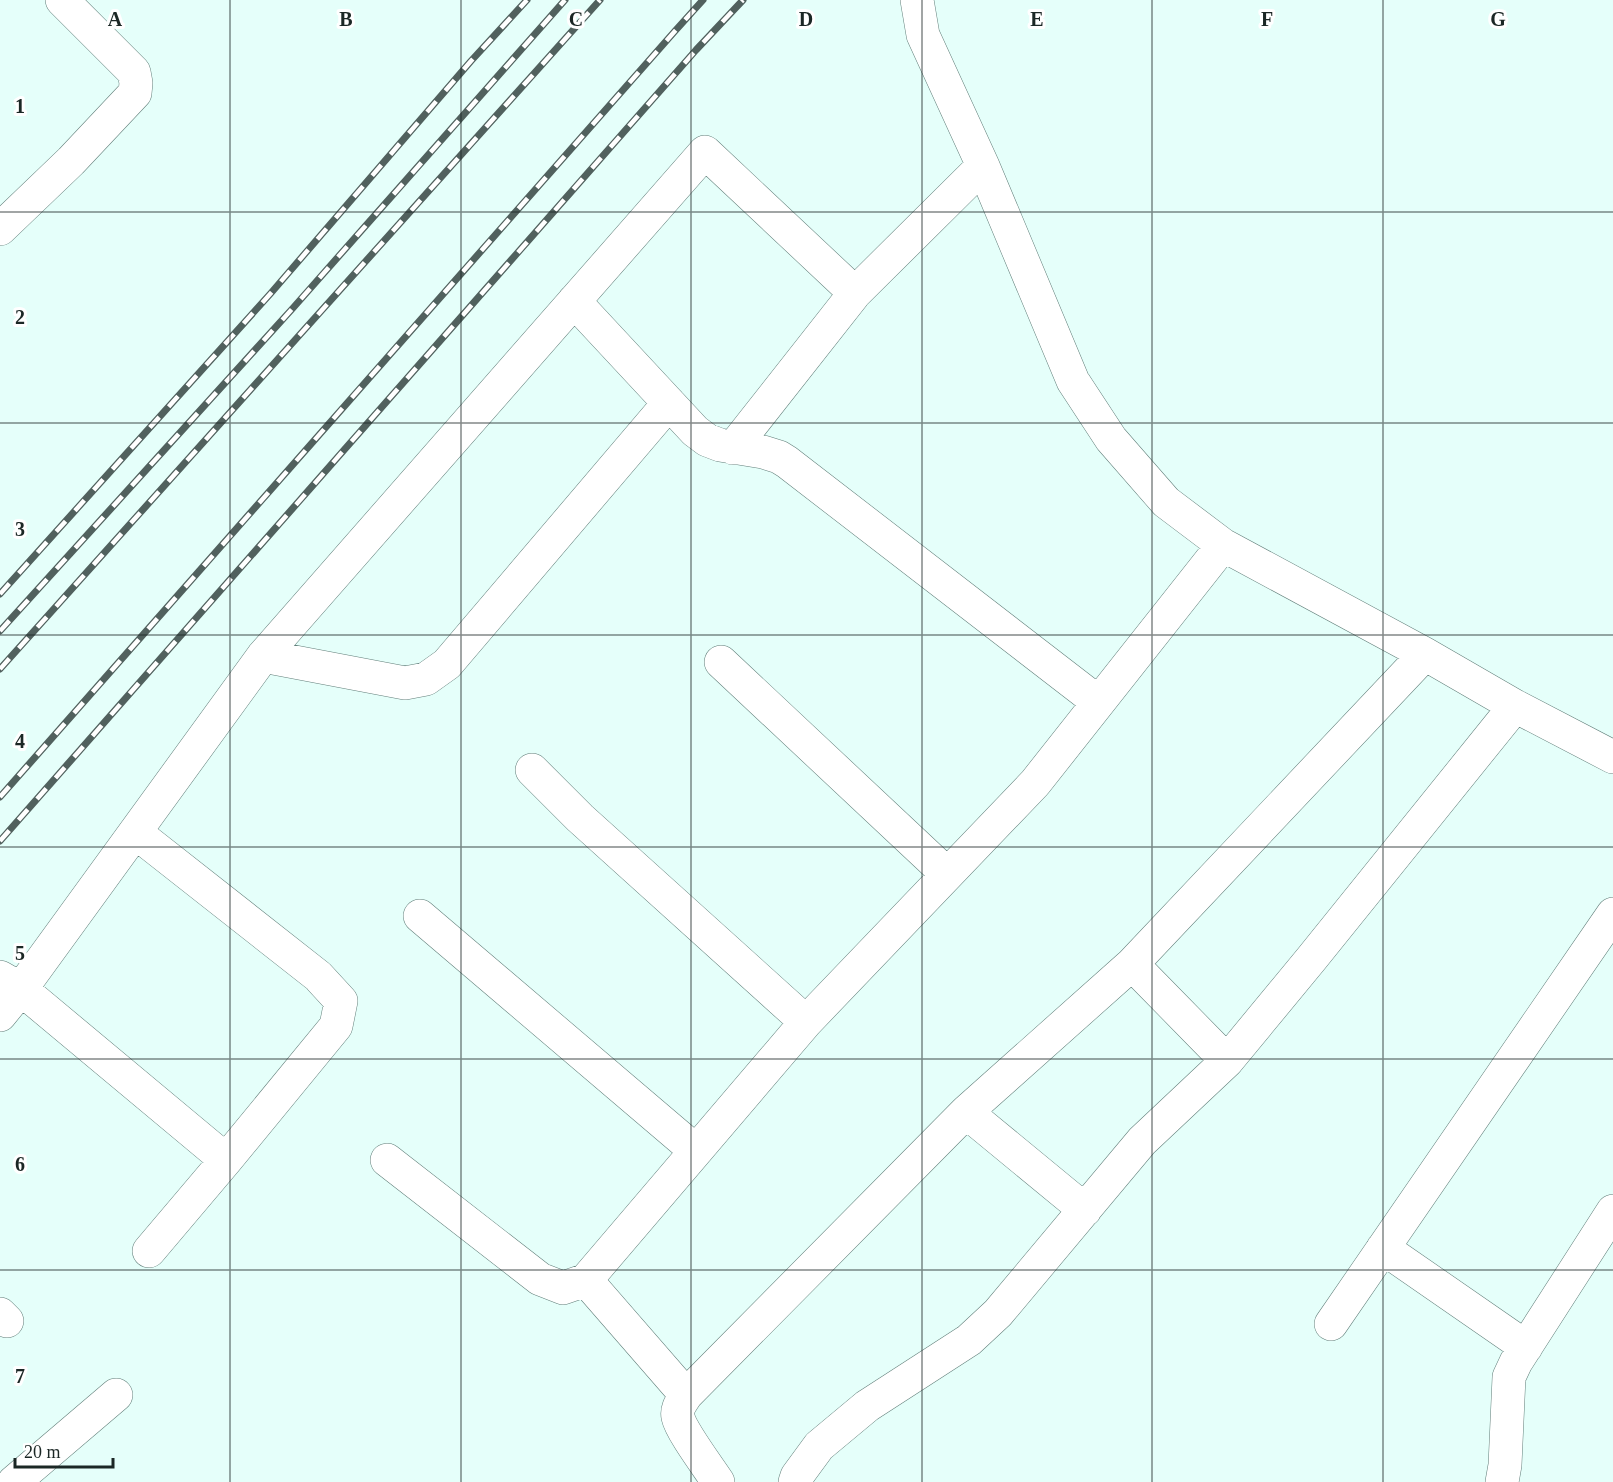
<svg xmlns="http://www.w3.org/2000/svg" width="1613" height="1482" viewBox="0 0 1613 1482" font-family="'Times New Roman',serif">
<rect width="100%" height="100%" fill="#e5fffa"/>
<g fill="none" stroke-linecap="round" stroke-linejoin="round">
<defs>
<path id="minor" d="M 983,166 L 1073,381 L 1111,439 L 1166,502 L 1223,545 L 1425,654 L 1515,706 L 1613,757
M 0,229 L 71,161 L 135,93 L 136,83 L 134,72 L 62,0
M 574,301 L 695,431 L 707,440 L 720,445 L 763,452 L 779,457 L 787,462 L 1098,702
M 733,448 L 855,293
M 263,656 L 405,683 L 426,679 L 447,664 L 669,403
M 721,662 L 947,874
M 532,770 L 580,818 L 806,1022
M 135,832 L 318,976 L 341,1001 L 336,1026 L 226,1160 L 149,1251
M 420,916 L 696,1151
M 1132,964 L 1425,654
M 0,977 L 21,989 L 226,1160
M 0,1015 L 21,989 L 263,656 L 705,152 L 855,293 L 983,166 L 923,35 L 917,0
M 966,1112 L 1132,964 L 1227,1061
M 387,1160 L 540,1279 L 563,1288 L 586,1280 L 806,1022 L 1035,783 L 1223,545
M 1383,1248 L 1526,1347
M 586,1280 L 686,1395
M 0,1314 L 7,1321
M 1331,1324 L 1613,914
M 14,1482 L 116,1395
M 718,1482 C 709,1468 681,1431 678,1417 C 676,1408 682,1402 686,1395 L 966,1112 L 1085,1210
M 795,1482 L 797,1476 L 819,1446 L 867,1406 L 969,1340 L 998,1313 L 1142,1141 L 1227,1061 L 1312,958 L 1515,706
M 1502,1482 L 1505,1465 L 1509,1377 L 1516,1362 L 1613,1211"/>
</defs>
<use href="#minor" stroke="#627f7a" stroke-width="34"/>
<use href="#minor" stroke="#fff" stroke-width="33"/>
<defs>
<path id="rail" d="M 0,594 L 271,293 L 471,61 L 527,0
M 0,631 L 293,308 L 565,0
M 0,669 L 600,0
M 0,797 L 675,31 L 703,0
M 0,841 L 696,50 L 743,0"/>
</defs>
<use href="#rail" stroke="#51615e" stroke-width="7"/>
<use href="#rail" stroke="#fff" stroke-width="4.5" stroke-dasharray="14" stroke-linecap="butt"/>
</g>
<path fill="none" stroke="#1b2725" stroke-width="1.5" stroke-opacity="0.55" d="M 230,0 L 230,1482M 461,0 L 461,1482M 691,0 L 691,1482M 922,0 L 922,1482M 1152,0 L 1152,1482M 1383,0 L 1383,1482M 0,212 L 1613,212M 0,423 L 1613,423M 0,635 L 1613,635M 0,847 L 1613,847M 0,1059 L 1613,1059M 0,1270 L 1613,1270"/>
<g font-size="20" text-anchor="middle" font-weight="bold" fill="#1b2725" stroke="#fff" stroke-width="6" stroke-linejoin="round" paint-order="stroke">
<text x="115" y="26">A</text>
<text x="346" y="26">B</text>
<text x="576" y="26">C</text>
<text x="806" y="26">D</text>
<text x="1037" y="26">E</text>
<text x="1267" y="26">F</text>
<text x="1498" y="26">G</text>
<text x="20" y="113">1</text>
<text x="20" y="324">2</text>
<text x="20" y="536">3</text>
<text x="20" y="748">4</text>
<text x="20" y="960">5</text>
<text x="20" y="1171">6</text>
<text x="20" y="1383">7</text>
</g>
<path d="M15 1458v9h98v-9" fill="none" stroke="#1b2725" stroke-width="3"/>
<text x="24" y="1458" font-size="18" fill="#1b2725" stroke="#ffffff" stroke-width="4.5" paint-order="stroke">20 m</text>
</svg>
